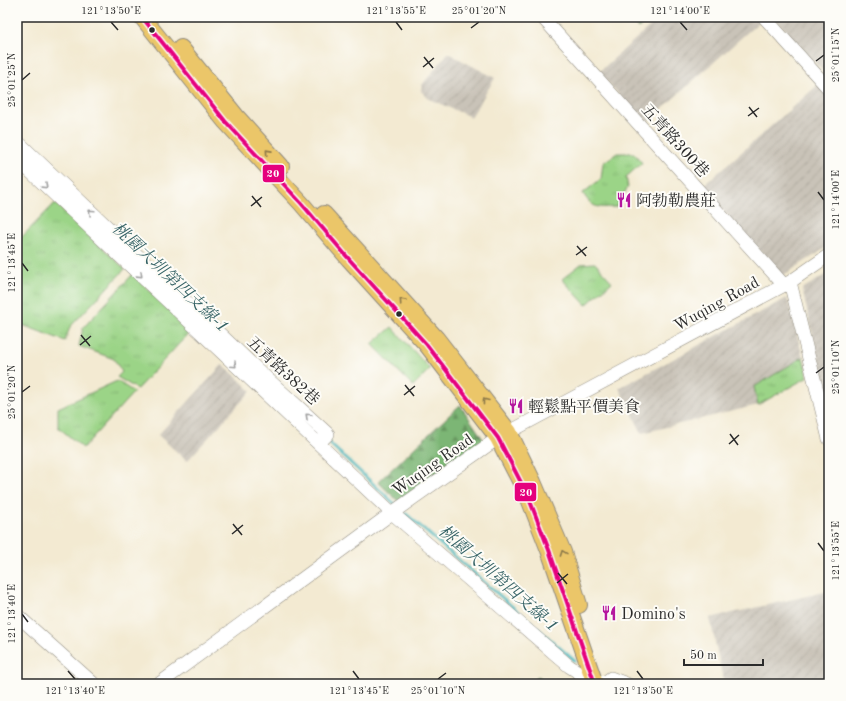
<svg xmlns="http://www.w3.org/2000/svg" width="846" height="701" viewBox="0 0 846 701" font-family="'Old Standard TT','Noto Serif TC',serif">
<defs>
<pattern id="industrial-furrows" width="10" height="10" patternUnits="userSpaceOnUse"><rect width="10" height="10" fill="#c9c3b8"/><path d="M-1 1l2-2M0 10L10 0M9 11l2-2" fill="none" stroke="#ada89e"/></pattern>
<pattern id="grass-tufts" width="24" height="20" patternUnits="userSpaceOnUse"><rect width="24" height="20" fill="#9bd487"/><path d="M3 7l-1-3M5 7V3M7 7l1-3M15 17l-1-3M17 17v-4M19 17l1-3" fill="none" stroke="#86b675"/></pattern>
<pattern id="forest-firs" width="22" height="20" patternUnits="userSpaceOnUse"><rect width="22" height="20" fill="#7cb674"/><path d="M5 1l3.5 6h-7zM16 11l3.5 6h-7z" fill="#66945f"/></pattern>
</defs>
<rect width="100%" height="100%" fill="#fdfcf7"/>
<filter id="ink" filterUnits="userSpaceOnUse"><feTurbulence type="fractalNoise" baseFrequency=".025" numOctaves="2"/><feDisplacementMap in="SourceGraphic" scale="8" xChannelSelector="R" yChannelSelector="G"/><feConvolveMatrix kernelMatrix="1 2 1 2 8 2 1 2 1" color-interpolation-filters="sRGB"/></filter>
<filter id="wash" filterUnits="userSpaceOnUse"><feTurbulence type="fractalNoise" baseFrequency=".012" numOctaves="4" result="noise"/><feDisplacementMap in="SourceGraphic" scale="16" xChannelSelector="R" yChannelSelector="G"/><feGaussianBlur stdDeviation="0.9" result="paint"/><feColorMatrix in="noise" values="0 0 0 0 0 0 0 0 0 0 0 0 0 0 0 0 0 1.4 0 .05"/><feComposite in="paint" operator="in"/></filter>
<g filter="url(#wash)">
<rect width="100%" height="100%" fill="#f3ead2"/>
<path fill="url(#industrial-furrows)" d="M 660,17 L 759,17 L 761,20 L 645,124 L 599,72 Z
M 774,17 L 829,17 L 829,78 Z
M 448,53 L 495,78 L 471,117 L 429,99 L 421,91 L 422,85 Z
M 819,84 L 829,95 L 829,246 L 782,276 L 702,187 Z
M 829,273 L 829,403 L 802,289 Z
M 787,298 L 803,357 L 755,387 L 758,405 L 642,433 L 619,388 Z
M 223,364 L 251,391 L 187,461 L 158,435 Z
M 829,591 L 829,679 L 803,684 L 724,684 L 710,618 Z"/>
<path fill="url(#grass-tufts)" stroke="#638059" d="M 617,153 L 634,153 L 642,163 L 626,177 L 628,187 L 616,207 C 599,208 592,209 583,193 L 601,179 L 603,163 Z
M 55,203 L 125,269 L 70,327 L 65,341 L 17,323 L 17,242 Z
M 595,263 L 612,282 L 586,305 L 562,279 L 581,264 Z
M 133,274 L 191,331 L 137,389 L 117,377 L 122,372 L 114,359 L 79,346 L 83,328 Z
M 392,327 L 430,369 L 413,386 L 372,344 Z
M 803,357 L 808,377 L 758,405 L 754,387 Z
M 117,381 L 134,392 L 83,448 L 58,427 L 58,408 Z"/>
<path fill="url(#forest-firs)" stroke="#547050" d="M 634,17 L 651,17 L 638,28 L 631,20 Z
M 460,405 L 485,442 L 399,502 L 378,482 Z
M 539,676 L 545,684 L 529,684 Z"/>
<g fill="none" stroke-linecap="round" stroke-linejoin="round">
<path stroke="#45b5bb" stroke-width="3" d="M 327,441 L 396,505
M 406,514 L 575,661"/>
</g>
</g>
<g filter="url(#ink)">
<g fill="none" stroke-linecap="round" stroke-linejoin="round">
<defs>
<path id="minor" d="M 542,17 L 784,285
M 764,17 L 829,89
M 17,141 L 261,373 L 328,434 L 319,443
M 17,159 L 392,513 L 569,666 L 594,682 L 604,683 L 611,678 L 627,684
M 790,282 L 829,439
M 17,615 L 94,684
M 159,684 L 392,513 L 498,438 L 790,282 L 829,255"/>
<path id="major" d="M 142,17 L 225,121 L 301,203 L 349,259 L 427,345 L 498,438 L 528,496 L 549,550 L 595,684
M 181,48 L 236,116 L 281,166
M 324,214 L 436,338 L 509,432 L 533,482 L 563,552 L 579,605"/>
</defs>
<use href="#minor" stroke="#8f8a7e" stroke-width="14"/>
<use href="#major" stroke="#8f8a7e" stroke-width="18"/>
<use href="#minor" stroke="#fff" stroke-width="13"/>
<use href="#major" stroke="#ebc669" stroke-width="16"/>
<defs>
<path id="bus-1" d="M 142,17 L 225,121 L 301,203 L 349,259 L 427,345 L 498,438 L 528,496 L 549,550 L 595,684"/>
</defs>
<use href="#bus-1" stroke="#fdfcf7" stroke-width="7"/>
<use href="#bus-1" stroke="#e5007d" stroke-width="4"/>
</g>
<defs><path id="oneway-chevron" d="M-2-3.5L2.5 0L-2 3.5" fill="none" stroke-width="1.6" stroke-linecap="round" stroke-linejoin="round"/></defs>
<g stroke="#8b784a">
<use href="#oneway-chevron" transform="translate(268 152) rotate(-132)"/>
<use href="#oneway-chevron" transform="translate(402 301) rotate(-132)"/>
<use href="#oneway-chevron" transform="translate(485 401) rotate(-128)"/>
<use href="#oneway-chevron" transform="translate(563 553) rotate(-110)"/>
</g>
<g stroke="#a0a0a0">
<use href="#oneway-chevron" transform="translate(45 186) rotate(44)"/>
<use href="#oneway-chevron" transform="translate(91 212) rotate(-137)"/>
<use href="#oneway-chevron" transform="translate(140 275) rotate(44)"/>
<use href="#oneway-chevron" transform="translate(234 365) rotate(43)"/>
<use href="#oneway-chevron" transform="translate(308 416) rotate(-137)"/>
</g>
</g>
<path fill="none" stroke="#2b2b2b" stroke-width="1.5" d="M 111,22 L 118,30M 396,22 L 402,30M 680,22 L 687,30M 471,28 L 479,22M 424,57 L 433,68M 816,61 L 824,55M 423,67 L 434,58M 22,80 L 30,73M 749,107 L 757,117M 748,116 L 759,108M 818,192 L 824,200M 252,196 L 261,207M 251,206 L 262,197M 577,246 L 586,256M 576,255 L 587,247M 22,263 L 28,271M 81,335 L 90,346M 80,345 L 91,336M 816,373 L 824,367M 405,385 L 414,396M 22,392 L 30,386M 404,395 L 415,386M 730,434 L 738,445M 729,444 L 739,435M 233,524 L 242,535M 232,534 L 243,525M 818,543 L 824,551M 558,573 L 567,584M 557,583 L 568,574M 22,614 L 28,622M 68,671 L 75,679M 353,671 L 359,679M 637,671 L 643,679M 438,679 L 446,673"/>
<defs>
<symbol id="restaurant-bare" viewBox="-9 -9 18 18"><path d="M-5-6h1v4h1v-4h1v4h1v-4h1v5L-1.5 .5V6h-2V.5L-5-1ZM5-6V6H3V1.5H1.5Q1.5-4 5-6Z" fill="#b5179e" stroke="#fdfcf7" stroke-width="2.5" paint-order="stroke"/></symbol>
</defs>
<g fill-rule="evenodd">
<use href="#restaurant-bare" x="613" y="189" width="22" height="22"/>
<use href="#restaurant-bare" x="505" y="395" width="22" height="22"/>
<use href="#restaurant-bare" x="598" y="602" width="22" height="22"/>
</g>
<g fill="#2b2b2b" stroke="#fdfcf7" stroke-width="1.5">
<circle cx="152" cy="30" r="3.5"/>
<circle cx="399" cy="314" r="3.5"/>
</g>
<g text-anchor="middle" stroke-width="4" stroke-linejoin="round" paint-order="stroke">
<g font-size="16" fill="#2b2b2b" stroke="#fdfcf7">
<text transform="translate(676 140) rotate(48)" y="6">五青路300巷</text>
<text transform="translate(716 303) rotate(-29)" y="6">Wuqing Road</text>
<text transform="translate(284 370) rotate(43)" y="6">五青路382巷</text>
<text transform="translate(432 464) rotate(-35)" y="6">Wuqing Road</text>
</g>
<g font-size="16" fill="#2b2b2b" stroke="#fdfcf7" text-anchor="start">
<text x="636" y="206">阿勃勒農莊</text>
<text x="528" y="412">輕鬆點平價美食</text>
<text x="621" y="619">Domino's</text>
</g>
<g font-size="17" font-style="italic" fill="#356265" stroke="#fdfcf7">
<text transform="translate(171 277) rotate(43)" y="6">桃園大圳第四支線-1</text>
<text transform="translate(499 578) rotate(41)" y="6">桃園大圳第四支線-1</text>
</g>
</g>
<g stroke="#fdfcf7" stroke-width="1.5">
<rect x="262" y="164" width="23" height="19" rx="4" fill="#e5007d"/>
<rect x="514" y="482" width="23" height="20" rx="4" fill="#e5007d"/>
</g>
<g font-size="11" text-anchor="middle" font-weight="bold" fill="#fff">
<text x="273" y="177">20</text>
<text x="526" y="496">20</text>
</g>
<rect width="846" height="701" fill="none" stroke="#fdfcf7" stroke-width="44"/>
<path d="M684 659v6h79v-6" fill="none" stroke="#2b2b2b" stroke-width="2"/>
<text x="690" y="659" font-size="12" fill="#2b2b2b" stroke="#fdfcf7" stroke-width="3" paint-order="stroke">50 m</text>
<rect x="22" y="22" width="802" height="657" fill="none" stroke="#2b2b2b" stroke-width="1.5"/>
<g font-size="10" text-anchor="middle" fill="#2b2b2b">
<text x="111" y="14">121°13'50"E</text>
<text x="396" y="14">121°13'55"E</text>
<text x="479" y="14">25°01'20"N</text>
<text x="680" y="14">121°14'00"E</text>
<text transform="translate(835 55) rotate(-90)" y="4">25°01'15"N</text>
<text transform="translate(11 80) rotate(-90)" y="4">25°01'25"N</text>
<text transform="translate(835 200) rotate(-90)" y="4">121°14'00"E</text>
<text transform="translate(11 263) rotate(-90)" y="4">121°13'45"E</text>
<text transform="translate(835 367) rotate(-90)" y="4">25°01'10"N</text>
<text transform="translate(11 392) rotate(-90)" y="4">25°01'20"N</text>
<text transform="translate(835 551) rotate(-90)" y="4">121°13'55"E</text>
<text transform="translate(11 614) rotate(-90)" y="4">121°13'40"E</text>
<text x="75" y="694">121°13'40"E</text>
<text x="359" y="694">121°13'45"E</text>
<text x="438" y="694">25°01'10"N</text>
<text x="643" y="694">121°13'50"E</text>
</g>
</svg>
